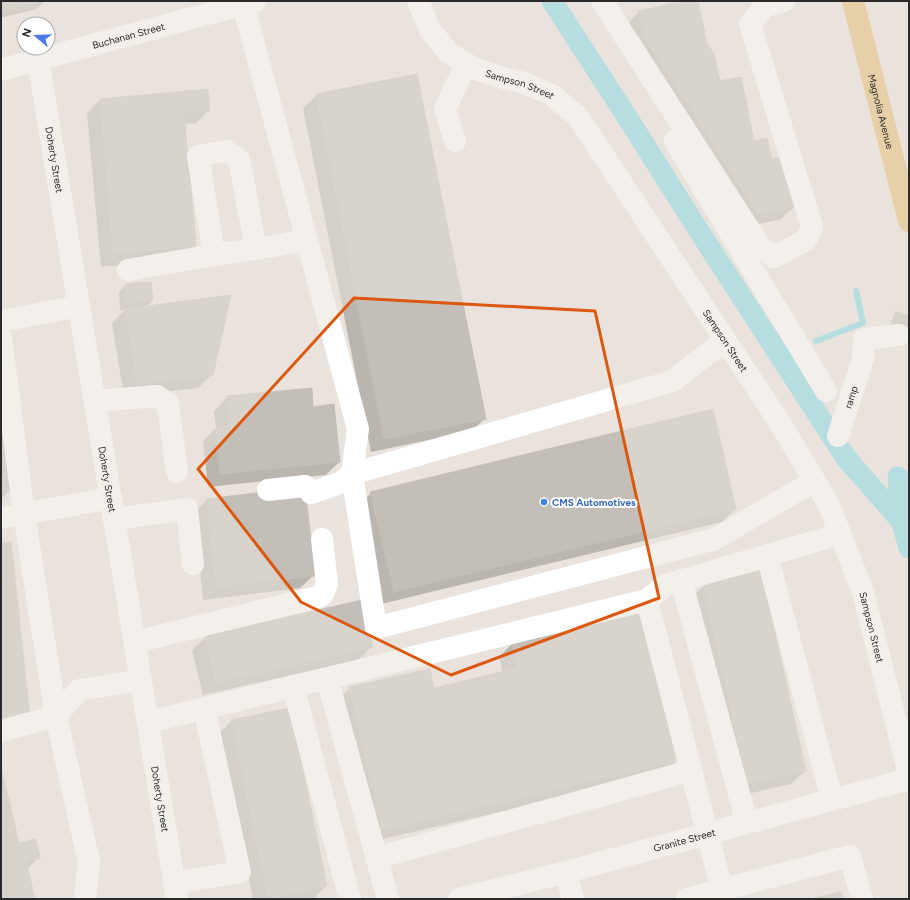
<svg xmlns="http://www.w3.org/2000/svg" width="910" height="900" viewBox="0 0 910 900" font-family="Figtree,sans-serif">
<rect width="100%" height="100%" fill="#eae3dd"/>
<path fill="#0003" d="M 1,1 L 45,1 L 37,9 L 1,18 Z
M 689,1 L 697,1 L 706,43 L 719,83 L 754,142 L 771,160 L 795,206 L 781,219 L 745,227 L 626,25 L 639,12 Z
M 207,90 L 209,110 L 196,123 L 184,124 L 195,246 L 182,259 L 101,267 L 87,113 L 100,100 Z
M 317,95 L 485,418 L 472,431 L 371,452 L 303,108 Z
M 125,285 L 152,301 L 146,307 L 212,374 L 198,388 L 124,397 L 112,323 L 125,310 L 120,310 L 119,292 Z
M 227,397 L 312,408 L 339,462 L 326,475 L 208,487 L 203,441 L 216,428 L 214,411 Z
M 1,401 L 10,490 L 1,499 Z
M 371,493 L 735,509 L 722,522 L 381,604 L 358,506 Z
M 207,500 L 314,575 L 300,588 L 203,600 L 194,513 Z
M 703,586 L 805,771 L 791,784 L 734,797 L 690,599 Z
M 206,637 L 372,646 L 358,660 L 203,695 L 192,650 Z
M 512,644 L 675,762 L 662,775 L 369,842 L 337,701 L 350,688 L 433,689 L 503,673 L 499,657 Z
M 232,721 L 326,886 L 313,899 L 253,899 L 218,734 Z
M 1,771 L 18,845 L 39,857 L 27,869 L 34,899 L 1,899 Z"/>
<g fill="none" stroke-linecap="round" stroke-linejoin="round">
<path stroke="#78d4e4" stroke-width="6" d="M 816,341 L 863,323 L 856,291
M 785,363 L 790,357"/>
<path stroke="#78d4e4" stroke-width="21" d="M 552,1 L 629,120 L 697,228 L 846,458 L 903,523 L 902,522 L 909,548
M 898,477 L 902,522"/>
</g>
<path fill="#c3beb8" stroke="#c6beb6" d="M 1,1 L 41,1 L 4,11 Z
M 684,1 L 698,1 L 707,43 L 714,54 L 720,81 L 741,77 L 754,141 L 767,138 L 772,159 L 785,156 L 796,206 L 758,214 L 643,35 L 638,11 Z
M 417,74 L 486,419 L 384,439 L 316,94 Z
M 208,89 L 210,111 L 184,113 L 196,246 L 113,254 L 100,99 Z
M 151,282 L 153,301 L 126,304 L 125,284 Z
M 231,295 L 213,375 L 137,384 L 125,309 Z
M 312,388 L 313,407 L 334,404 L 340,462 L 220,474 L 216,427 L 229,425 L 227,396 Z
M 1,392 L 12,490 L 1,491 Z
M 713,409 L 736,509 L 394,592 L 370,492 Z
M 305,487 L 315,576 L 216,587 L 206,499 Z
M 11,542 L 30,717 L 1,720 L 1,543 Z
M 761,571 L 806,771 L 747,784 L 703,585 Z
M 362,600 L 373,647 L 216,683 L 205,636 Z
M 642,613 L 676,762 L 382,830 L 349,687 L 430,669 L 434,688 L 517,668 L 512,643 Z
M 290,708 L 327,886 L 268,899 L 231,720 Z
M 1,767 L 19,843 L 36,839 L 40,858 L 26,861 L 35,899 L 1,899 Z
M 841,892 L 843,899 L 810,899 Z"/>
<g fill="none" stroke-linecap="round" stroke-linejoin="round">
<path stroke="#c4beb9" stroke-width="22" stroke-dasharray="22 11" stroke-linecap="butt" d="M 899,335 L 909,304"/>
<g stroke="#fff" stroke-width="22">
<path id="s1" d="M 418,1 L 430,30 L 448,52 L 473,68 L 500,77 L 524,83 L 552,95 L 578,117 L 778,420 L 828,503 L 863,592 L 909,774"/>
<path d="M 602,1 L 760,246 L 774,257 L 806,240 L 812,227 L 750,24 L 765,6 L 784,1"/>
<path d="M 243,4 L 358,429 L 352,474 L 376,628 L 715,539 L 814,481"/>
<path id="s2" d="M 38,59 L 177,899"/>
<path id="s3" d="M 1,70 L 255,1"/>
<path d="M 455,141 L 445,109 L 466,64"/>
<path d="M 675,141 L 826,391"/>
<path d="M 256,249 L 239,159 L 226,151 L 198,156 L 214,255 L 256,249 L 307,240"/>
<path d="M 128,270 L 214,255"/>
<path d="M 1,321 L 79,306"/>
<path d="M 1,338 L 24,514 L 56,716 L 89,862 L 85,899"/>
<path d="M 95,401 L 157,396 L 168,404 L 177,472"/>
<path id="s4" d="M 838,436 L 863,359 L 864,339 L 899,335"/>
<path d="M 268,490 L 305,486 L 311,493 L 340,483 L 352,474 L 673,381 L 725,340"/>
<path d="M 1,518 L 111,498"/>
<path d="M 114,519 L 187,509 L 193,564"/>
<path d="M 767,555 L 832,800"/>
<path d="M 681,580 L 747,823"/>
<path d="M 647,600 L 666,585 L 840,534"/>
<path d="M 135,642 L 321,596 L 324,592 L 327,584 L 322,539"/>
<path d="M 327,678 L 388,899"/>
<path d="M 293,686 L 350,899"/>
<path d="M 148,722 L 647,600 L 722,890"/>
<path d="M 1,731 L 56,716 L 79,690 L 141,680"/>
<path d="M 376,858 L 690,771"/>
<path d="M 566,872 L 573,899"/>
<path d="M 174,883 L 240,872 L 204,708"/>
<path id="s5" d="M 459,899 L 566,872 L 909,779"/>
<path d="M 687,899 L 850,856 L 862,899"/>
</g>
<path stroke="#e5b967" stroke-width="22" id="s6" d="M 853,1 L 909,221"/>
</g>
<path d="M0 0H910V900H0ZM 354,298 L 595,311 L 659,598 L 451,675 L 301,602 L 198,469 Z" fill="#eae3dd" fill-opacity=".55" fill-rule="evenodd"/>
<path fill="none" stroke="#de570e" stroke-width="3" stroke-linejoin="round" d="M 354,298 L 595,311 L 659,598 L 451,675 L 301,602 L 198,469 Z"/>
<circle fill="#3f7fe0" stroke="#fff" stroke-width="1.5" cx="544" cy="502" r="4"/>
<g text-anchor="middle" stroke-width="4" stroke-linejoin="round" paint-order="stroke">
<g font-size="10" fill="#2a2a2a" stroke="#fff">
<text dy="4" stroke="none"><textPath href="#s3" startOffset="132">Buchanan Street</textPath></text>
<text dy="4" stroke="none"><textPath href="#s1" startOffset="139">Sampson Street</textPath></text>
<text dy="4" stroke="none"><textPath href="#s6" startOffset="114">Magnolia Avenue</textPath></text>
<text dy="4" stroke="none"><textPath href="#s2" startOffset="102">Doherty Street</textPath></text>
<text dy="4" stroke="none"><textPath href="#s1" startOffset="475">Sampson Street</textPath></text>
<text dy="4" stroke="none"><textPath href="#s4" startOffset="41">ramp</textPath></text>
<text dy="4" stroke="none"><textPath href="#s2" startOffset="426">Doherty Street</textPath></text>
<text dy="4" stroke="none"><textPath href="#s1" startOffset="799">Sampson Street</textPath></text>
<text dy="4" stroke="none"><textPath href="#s2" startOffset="750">Doherty Street</textPath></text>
<text dy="4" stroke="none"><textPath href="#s5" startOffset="233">Granite Street</textPath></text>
</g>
<g font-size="10" font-weight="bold" fill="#366cbe" stroke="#fff" text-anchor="start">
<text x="552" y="506">CMS Automotives</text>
</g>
</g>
<rect width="910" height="900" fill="none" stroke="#2a2a2a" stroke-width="4"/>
<g transform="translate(36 36) rotate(289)"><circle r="19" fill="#ffffff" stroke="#aaaaaa"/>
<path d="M0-3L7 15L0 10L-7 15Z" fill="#4a7aea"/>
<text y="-6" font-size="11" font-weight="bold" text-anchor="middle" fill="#2a2a2a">N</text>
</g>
</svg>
